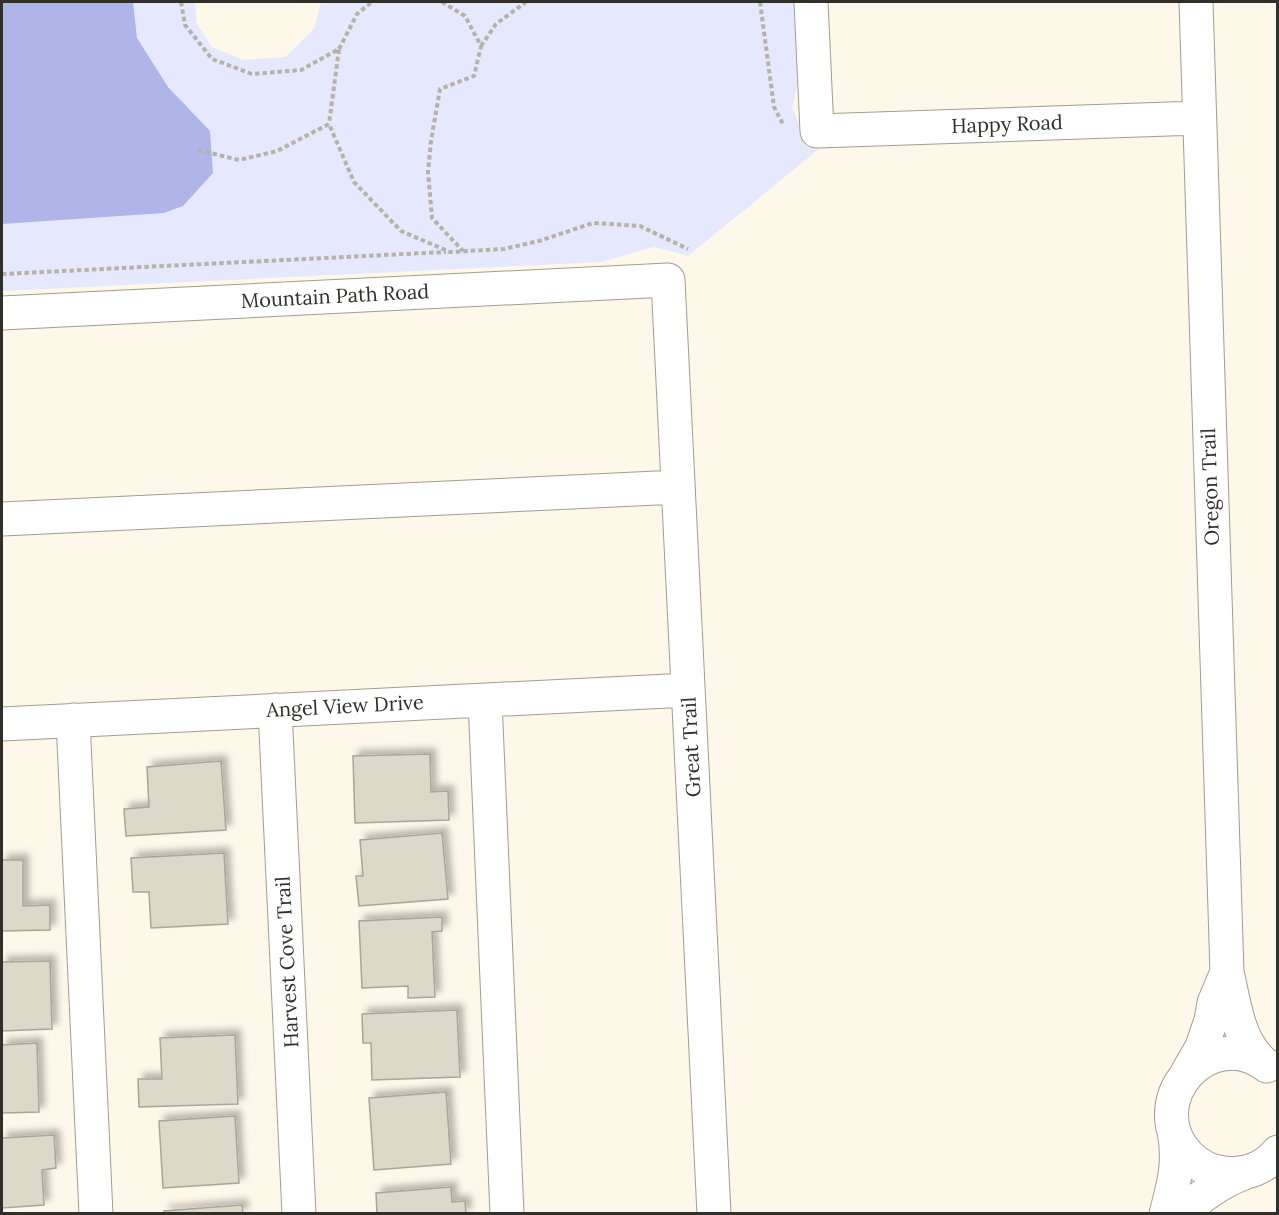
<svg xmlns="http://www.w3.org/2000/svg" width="1279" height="1215" viewBox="0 0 1279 1215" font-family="Lora,serif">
<defs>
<filter id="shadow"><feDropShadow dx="5.5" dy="-5.5" stdDeviation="3" flood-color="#0004"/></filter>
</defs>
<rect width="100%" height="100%" fill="#fef8ea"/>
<path fill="#e6e9fd" d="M 2,2 L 195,2 L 197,24 L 212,47 L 243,60 L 285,57 L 314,29 L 321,2 L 795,2 L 799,77 L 792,108 L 806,138 L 819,149 L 688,256 L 654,247 L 601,262 L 2,291 Z"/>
<path fill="#afb5e9" d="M 2,2 L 133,2 L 137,38 L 168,87 L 210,131 L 213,173 L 183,206 L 164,213 L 2,224 Z"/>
<path fill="#ded8ca" stroke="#aaa597" stroke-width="1.5" filter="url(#shadow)" d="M 430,754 L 431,792 L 448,791 L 449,820 L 355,823 L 353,756 Z
M 221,761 L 226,830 L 126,836 L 124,809 L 149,807 L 147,767 Z
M 442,833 L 448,899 L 359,906 L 356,876 L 363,876 L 360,840 Z
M 224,853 L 228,924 L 151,928 L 149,892 L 133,892 L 131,858 Z
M 2,860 L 23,860 L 23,906 L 50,905 L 50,930 L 2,931 Z
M 442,917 L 442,931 L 432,932 L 435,997 L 408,998 L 408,986 L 362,988 L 359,921 Z
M 50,961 L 52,1029 L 2,1031 L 2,962 Z
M 457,1010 L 460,1077 L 372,1080 L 371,1043 L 363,1043 L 362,1014 Z
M 235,1035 L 238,1104 L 139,1107 L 138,1079 L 162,1079 L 160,1038 Z
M 37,1043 L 39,1112 L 2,1113 L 2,1045 Z
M 446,1092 L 451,1164 L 374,1170 L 369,1098 Z
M 235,1116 L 239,1183 L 163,1188 L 159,1121 Z
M 54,1135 L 56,1168 L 42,1170 L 44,1205 L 2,1208 L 2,1138 Z
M 451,1187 L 452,1202 L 465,1201 L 466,1214 L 377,1214 L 376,1193 Z
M 242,1205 L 243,1214 L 165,1214 L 164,1211 Z"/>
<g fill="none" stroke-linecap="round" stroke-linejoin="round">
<defs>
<path id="minor" d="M 811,2 L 817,131 L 1198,118
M 1196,2 L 1227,972 C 1234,1002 1238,1039 1260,1060
M 2,313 L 668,280 L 714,1214
M 2,519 L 678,487
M 485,700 L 507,1214
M 275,710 L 299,1214
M 73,720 L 96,1214
M 2,724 L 688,690
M 1267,1066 C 1209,1022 1139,1102 1188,1155 C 1198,1165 1211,1172 1224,1173 C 1245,1176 1265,1168 1278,1152
M 1187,1073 L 1202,1047 L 1211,1020 L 1214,1003 L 1227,972
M 1166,1214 C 1174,1184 1180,1162 1174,1131
M 1180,1214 C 1202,1196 1218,1183 1244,1173"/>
</defs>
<use href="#minor" stroke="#a29d90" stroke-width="35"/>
<path stroke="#b6b2a7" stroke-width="4" stroke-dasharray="4.5 3" stroke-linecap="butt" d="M 181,2 L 185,25 L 212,59 L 252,74 L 301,70 L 339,49 L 329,124
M 442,2 L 465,16 L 481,46 L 474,76 L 440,89 L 431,141 L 428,172 L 432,218 L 463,251
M 760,2 L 774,107 L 784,126
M 481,46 L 496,24 L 526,2
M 339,49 L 357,14 L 372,2
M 198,150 L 239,160 L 277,151 L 329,124 L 354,182 L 401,231 L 450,252 L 504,249 L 539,241 L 593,223 L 640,226 L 688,249
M 2,274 L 446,252"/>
<use href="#minor" stroke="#fff" stroke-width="33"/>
</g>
<g text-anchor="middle" stroke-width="6" stroke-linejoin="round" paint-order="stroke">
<g font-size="20" fill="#312f2a" stroke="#fff">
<text transform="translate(1007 124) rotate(-2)" y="7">Happy Road</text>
<text transform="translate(335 296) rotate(-3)" y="7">Mountain Path Road</text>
<text transform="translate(1210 487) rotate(-92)" y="7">Oregon Trail</text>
<text transform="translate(345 706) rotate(-3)" y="7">Angel View Drive</text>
<text transform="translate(691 747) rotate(-93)" y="7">Great Trail</text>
<text transform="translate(287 962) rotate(-93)" y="7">Harvest Cove Trail</text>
</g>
</g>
<rect width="1279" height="1215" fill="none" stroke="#312f2a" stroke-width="6"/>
</svg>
